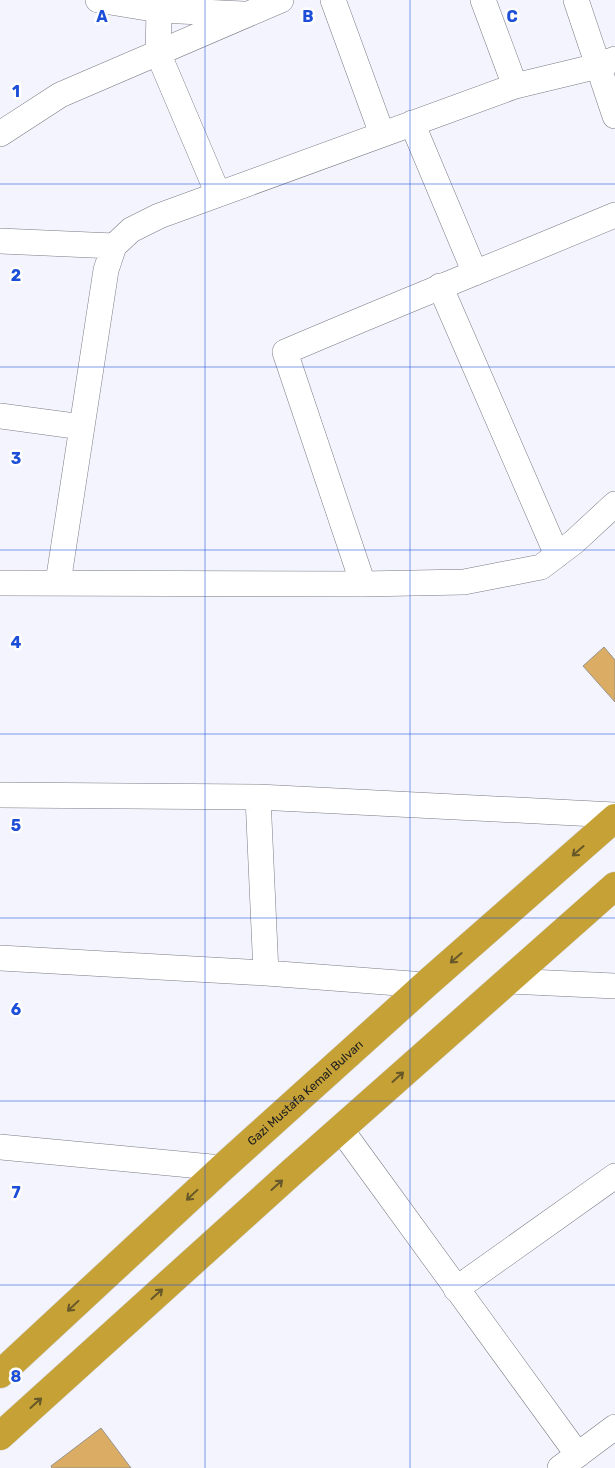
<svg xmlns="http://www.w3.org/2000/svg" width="615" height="1468" viewBox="0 0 615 1468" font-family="Rubik,sans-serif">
<rect width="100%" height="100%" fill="#f3f4fe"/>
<path fill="#dbad64" stroke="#98938b" d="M 604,647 L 615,660 L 615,702 L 583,666 Z
M 101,1428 L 131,1468 L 52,1468 L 51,1466 Z"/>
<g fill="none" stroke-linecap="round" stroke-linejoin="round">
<defs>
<path id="minor" d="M 98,0 L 159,10 L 243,14
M 333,0 L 382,134
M 483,0 L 515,86
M 576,0 L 615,116
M 159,10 L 158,53 L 218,194
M 412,123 L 475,273
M 0,134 L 60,95 L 281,0
M 0,241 L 114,246
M 440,286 L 557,555
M 0,416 L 82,427
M 0,583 L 363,584 L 464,582 L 541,567 L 574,542 L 615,504
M 58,583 L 106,270 L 114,246 L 131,230 L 159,216 L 515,86 L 598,66 L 615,59
M 363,584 L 285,352 C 395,305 505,261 615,215
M 0,795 L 258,797 L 615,815
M 258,797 L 266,973
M 0,958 L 266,973 L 425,985
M 507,981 L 615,986
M 340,1128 L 578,1455
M 0,1147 L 222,1168
M 456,1289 L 615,1176
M 560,1468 L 615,1427"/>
<g id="highway">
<path id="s1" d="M 0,1374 L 222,1168 L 425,985 L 615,818"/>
<path d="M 0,1436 L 292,1172 L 615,886"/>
</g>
</defs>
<use href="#minor" stroke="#7a7b84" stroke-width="26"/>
<use href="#highway" stroke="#d1d1d2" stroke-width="29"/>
<use href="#minor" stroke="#fff" stroke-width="25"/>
<use href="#highway" stroke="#c6a236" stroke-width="28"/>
</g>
<defs><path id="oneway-shaft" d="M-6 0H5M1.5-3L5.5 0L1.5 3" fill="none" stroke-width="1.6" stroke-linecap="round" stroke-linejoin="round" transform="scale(1.25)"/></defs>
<g stroke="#675829">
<use href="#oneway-shaft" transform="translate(578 851) rotate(139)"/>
<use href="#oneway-shaft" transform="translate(456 958) rotate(139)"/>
<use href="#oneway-shaft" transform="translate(398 1077) rotate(-42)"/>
<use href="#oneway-shaft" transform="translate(277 1185) rotate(-42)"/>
<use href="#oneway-shaft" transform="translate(192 1195) rotate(137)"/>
<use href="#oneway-shaft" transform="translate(157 1294) rotate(-42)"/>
<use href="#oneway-shaft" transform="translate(73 1306) rotate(137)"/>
<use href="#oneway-shaft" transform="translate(36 1403) rotate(-42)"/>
</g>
<path fill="none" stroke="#1d4ed8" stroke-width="1" stroke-opacity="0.55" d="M 205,0 L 205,1468M 410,0 L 410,1468M 0,184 L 615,184M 0,367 L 615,367M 0,550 L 615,550M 0,734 L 615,734M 0,918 L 615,918M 0,1101 L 615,1101M 0,1285 L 615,1285"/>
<g text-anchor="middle" stroke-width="5" stroke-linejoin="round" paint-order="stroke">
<g font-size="12" fill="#1a1b1e" stroke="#fff">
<text dy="4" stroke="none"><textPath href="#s1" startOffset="415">Gazi Mustafa Kemal Bulvarı</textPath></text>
</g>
</g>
<g font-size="16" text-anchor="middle" font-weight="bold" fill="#1d4ed8" stroke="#fff" stroke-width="5" stroke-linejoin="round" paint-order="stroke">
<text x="102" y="22">A</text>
<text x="308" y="22">B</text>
<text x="512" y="22">C</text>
<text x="16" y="97">1</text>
<text x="16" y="281">2</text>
<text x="16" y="464">3</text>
<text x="16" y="648">4</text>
<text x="16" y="831">5</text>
<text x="16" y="1015">6</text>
<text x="16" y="1198">7</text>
<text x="16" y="1382">8</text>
</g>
</svg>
